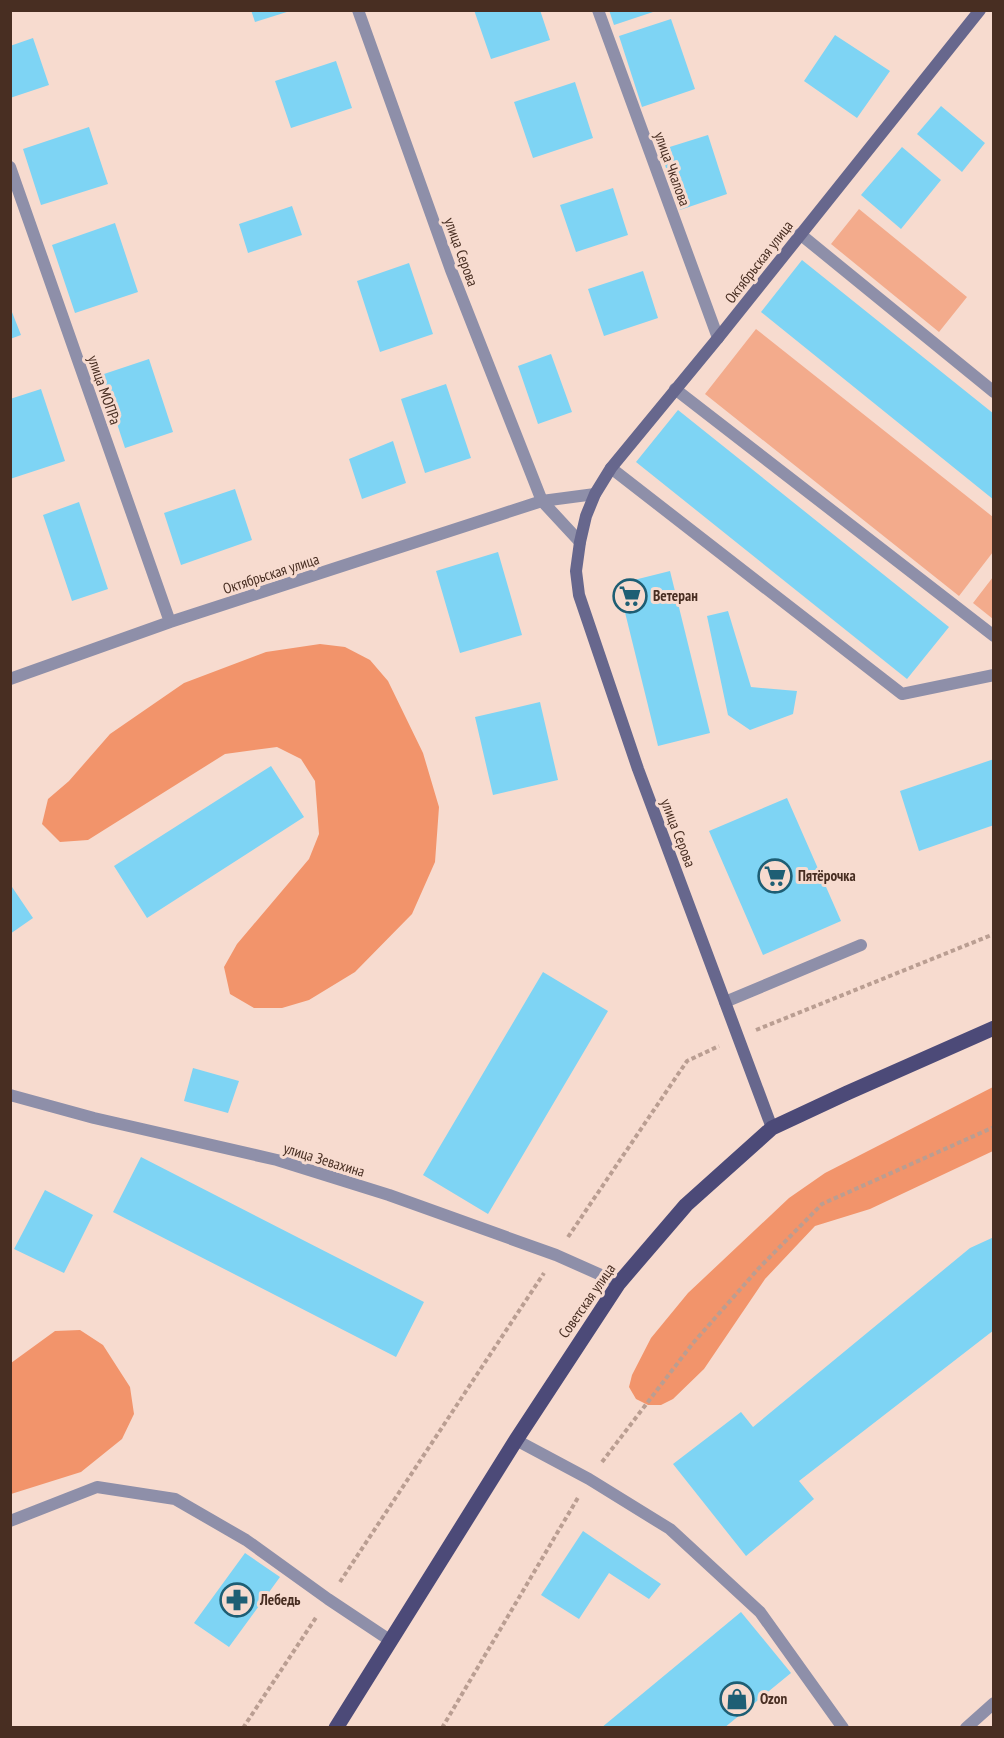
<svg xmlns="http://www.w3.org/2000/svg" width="1004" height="1738" viewBox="0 0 1004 1738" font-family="'PT Sans Narrow',sans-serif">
<rect width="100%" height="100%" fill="#f7dbcf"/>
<path fill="#f3ab8c" d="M 859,209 L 967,297 L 939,332 L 831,244 Z
M 756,329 L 993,517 L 993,552 L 959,596 L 705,394 Z
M 993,577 L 993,619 L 973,603 Z"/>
<path fill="#f2946b" d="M 320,644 L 345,647 L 370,660 L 388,681 L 423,753 L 439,807 L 435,862 L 412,914 L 355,972 L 309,1000 L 282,1008 L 254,1008 L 230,994 L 224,967 L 237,944 L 309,859 L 319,834 L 315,781 L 301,759 L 277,747 L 225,754 L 88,840 L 60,842 L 42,824 L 48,799 L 69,781 L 110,734 L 184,683 L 266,652 Z
M 993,1087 L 993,1151 L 870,1209 L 815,1226 L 765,1279 L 704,1369 L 673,1399 L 661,1405 L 648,1405 L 636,1399 L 629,1387 L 632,1375 L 651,1338 L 688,1293 L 789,1198 L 825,1173 Z
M 80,1330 L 103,1345 L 130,1387 L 134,1414 L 122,1439 L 81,1472 L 11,1494 L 11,1363 L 55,1331 Z"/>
<path fill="#7ed4f4" d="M 251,10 L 290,10 L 290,11 L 255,22 Z
M 474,10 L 540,10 L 550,40 L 491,59 Z
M 609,10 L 656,10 L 656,11 L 614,25 Z
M 671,19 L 695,89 L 642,107 L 619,36 Z
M 835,35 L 890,71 L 857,118 L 804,81 Z
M 33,38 L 49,85 L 10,98 L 10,46 Z
M 336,61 L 352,108 L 291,128 L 275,81 Z
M 575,82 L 593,138 L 533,158 L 514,102 Z
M 941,106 L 985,143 L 962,172 L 917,134 Z
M 89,127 L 108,184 L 41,205 L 23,149 Z
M 708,135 L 727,194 L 680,210 L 660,150 Z
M 902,147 L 941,180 L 901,229 L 861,195 Z
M 613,188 L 628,235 L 576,252 L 560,205 Z
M 292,206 L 302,235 L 248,253 L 239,224 Z
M 115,223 L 138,292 L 75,313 L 52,245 Z
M 802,260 L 994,414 L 994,500 L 761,312 Z
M 409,263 L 433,334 L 380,352 L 357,281 Z
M 643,271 L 658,318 L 604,336 L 588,289 Z
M 10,307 L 21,335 L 10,339 Z
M 551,354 L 572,412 L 538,424 L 518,366 Z
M 149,359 L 173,432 L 125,448 L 101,375 Z
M 446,384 L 471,458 L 425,473 L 401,399 Z
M 41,389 L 65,461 L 10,479 L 10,399 Z
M 678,410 L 949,627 L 907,679 L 636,462 Z
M 393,441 L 406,483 L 362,499 L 349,459 Z
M 235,489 L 252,540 L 181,565 L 164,513 Z
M 79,502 L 108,589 L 72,601 L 43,515 Z
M 498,552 L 522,635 L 460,653 L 436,571 Z
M 670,571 L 710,733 L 658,746 L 618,584 Z
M 728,611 L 751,687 L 797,691 L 793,714 L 750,730 L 728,715 L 707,616 Z
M 540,702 L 558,780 L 493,795 L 475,717 Z
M 994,759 L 994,825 L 919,851 L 900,791 Z
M 271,766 L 304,817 L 147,918 L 114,866 Z
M 787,798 L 841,921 L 763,955 L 709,831 Z
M 10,884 L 33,918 L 10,934 Z
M 543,972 L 608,1011 L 488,1214 L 423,1175 Z
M 193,1068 L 239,1081 L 228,1113 L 184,1101 Z
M 141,1157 L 424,1302 L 396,1357 L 113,1212 Z
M 45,1190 L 93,1215 L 64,1273 L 14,1249 Z
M 994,1237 L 994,1330 L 799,1481 L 814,1499 L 746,1556 L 673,1464 L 741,1412 L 753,1427 L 970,1248 Z
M 583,1531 L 661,1584 L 649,1599 L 609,1573 L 579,1619 L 541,1595 Z
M 245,1553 L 280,1577 L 229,1647 L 194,1623 Z
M 741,1612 L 791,1673 L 724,1728 L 601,1728 Z"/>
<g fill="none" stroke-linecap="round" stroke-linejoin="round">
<path stroke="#ba9e92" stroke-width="4" stroke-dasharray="4.5 3" stroke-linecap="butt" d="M 756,1030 L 994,934
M 568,1237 L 687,1061 L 719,1046
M 602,1462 L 693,1343 L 759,1268 L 822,1204 L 994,1127
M 340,1582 L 544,1273
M 243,1728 L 317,1616
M 442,1728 L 579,1496"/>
<path stroke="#8e8fa9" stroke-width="12" d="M 800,234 L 994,392
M 675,389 L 994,636
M 611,468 L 902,694 L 994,675
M 725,1002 L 861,945
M 516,1440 L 589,1479 L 670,1529 L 760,1612 L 843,1728
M 10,1521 L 97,1487 L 175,1499 L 246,1540 L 328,1599 L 391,1641
M 966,1728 L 994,1703"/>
<path stroke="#8e8fa9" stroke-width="12" d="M 358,10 L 451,270 L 542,501 L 580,542
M 598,10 L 718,338
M 10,167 L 170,622
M 10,679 L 170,622 L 542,501 L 595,494
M 10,1095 L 94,1118 L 277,1160 L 389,1195 L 556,1255 L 619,1283"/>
<path stroke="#67678d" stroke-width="12" d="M 772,1128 L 638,769 L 579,595 L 576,571 L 580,542 L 586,516 L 595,494 L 611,468 L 718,338 L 980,10"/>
<path stroke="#4c4a78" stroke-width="15" d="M 336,1728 L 516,1440 L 619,1283 L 686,1205 L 772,1128 L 847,1093 L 994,1028"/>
</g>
<defs>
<symbol id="supermarket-ring" viewBox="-11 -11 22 22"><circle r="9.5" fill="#f7dbcf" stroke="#1e5e74" stroke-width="1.5"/><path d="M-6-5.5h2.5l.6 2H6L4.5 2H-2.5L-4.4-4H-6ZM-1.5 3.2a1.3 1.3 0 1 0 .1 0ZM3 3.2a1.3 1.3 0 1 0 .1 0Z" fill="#1e5e74"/></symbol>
<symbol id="pharmacy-ring" viewBox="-11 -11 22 22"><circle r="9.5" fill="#f7dbcf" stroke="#1e5e74" stroke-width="1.5"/><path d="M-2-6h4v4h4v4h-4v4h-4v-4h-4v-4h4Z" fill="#1e5e74"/></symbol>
<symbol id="shop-ring" viewBox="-11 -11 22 22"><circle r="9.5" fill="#f7dbcf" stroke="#1e5e74" stroke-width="1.5"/><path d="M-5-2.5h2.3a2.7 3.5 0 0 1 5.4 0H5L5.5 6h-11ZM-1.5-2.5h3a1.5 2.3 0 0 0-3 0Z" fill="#1e5e74"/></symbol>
</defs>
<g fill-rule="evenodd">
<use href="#supermarket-ring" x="611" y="577" width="38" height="38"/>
<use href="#supermarket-ring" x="756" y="857" width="38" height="38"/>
<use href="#pharmacy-ring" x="218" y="1581" width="38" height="38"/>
<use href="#shop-ring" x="718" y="1680" width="38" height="38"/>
</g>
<g text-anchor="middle" stroke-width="6" stroke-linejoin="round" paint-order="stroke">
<g font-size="15" fill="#482e22" stroke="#f7dbcf">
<text transform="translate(672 169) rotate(70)" y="5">улица Чкалова</text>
<text transform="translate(461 252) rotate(70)" y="5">улица Серова</text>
<text transform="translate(759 262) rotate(-52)" y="5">Октябрьская улица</text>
<text transform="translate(104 390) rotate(71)" y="5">улица МОПРа</text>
<text transform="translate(271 574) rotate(-18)" y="5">Октябрьская улица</text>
<text transform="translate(678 833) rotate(69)" y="5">улица Серова</text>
<text transform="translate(324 1160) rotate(17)" y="5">улица Зевахина</text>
<text transform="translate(587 1301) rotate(-55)" y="5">Советская улица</text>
</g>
<g font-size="15" font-weight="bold" fill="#482e22" stroke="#f7dbcf" text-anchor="start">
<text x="653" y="601">Ветеран</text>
<text x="798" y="881">Пятёрочка</text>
<text x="260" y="1605">Лебедь</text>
<text x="760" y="1704">Ozon</text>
</g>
</g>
<rect width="1004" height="1738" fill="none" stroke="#482e22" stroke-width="24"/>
</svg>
